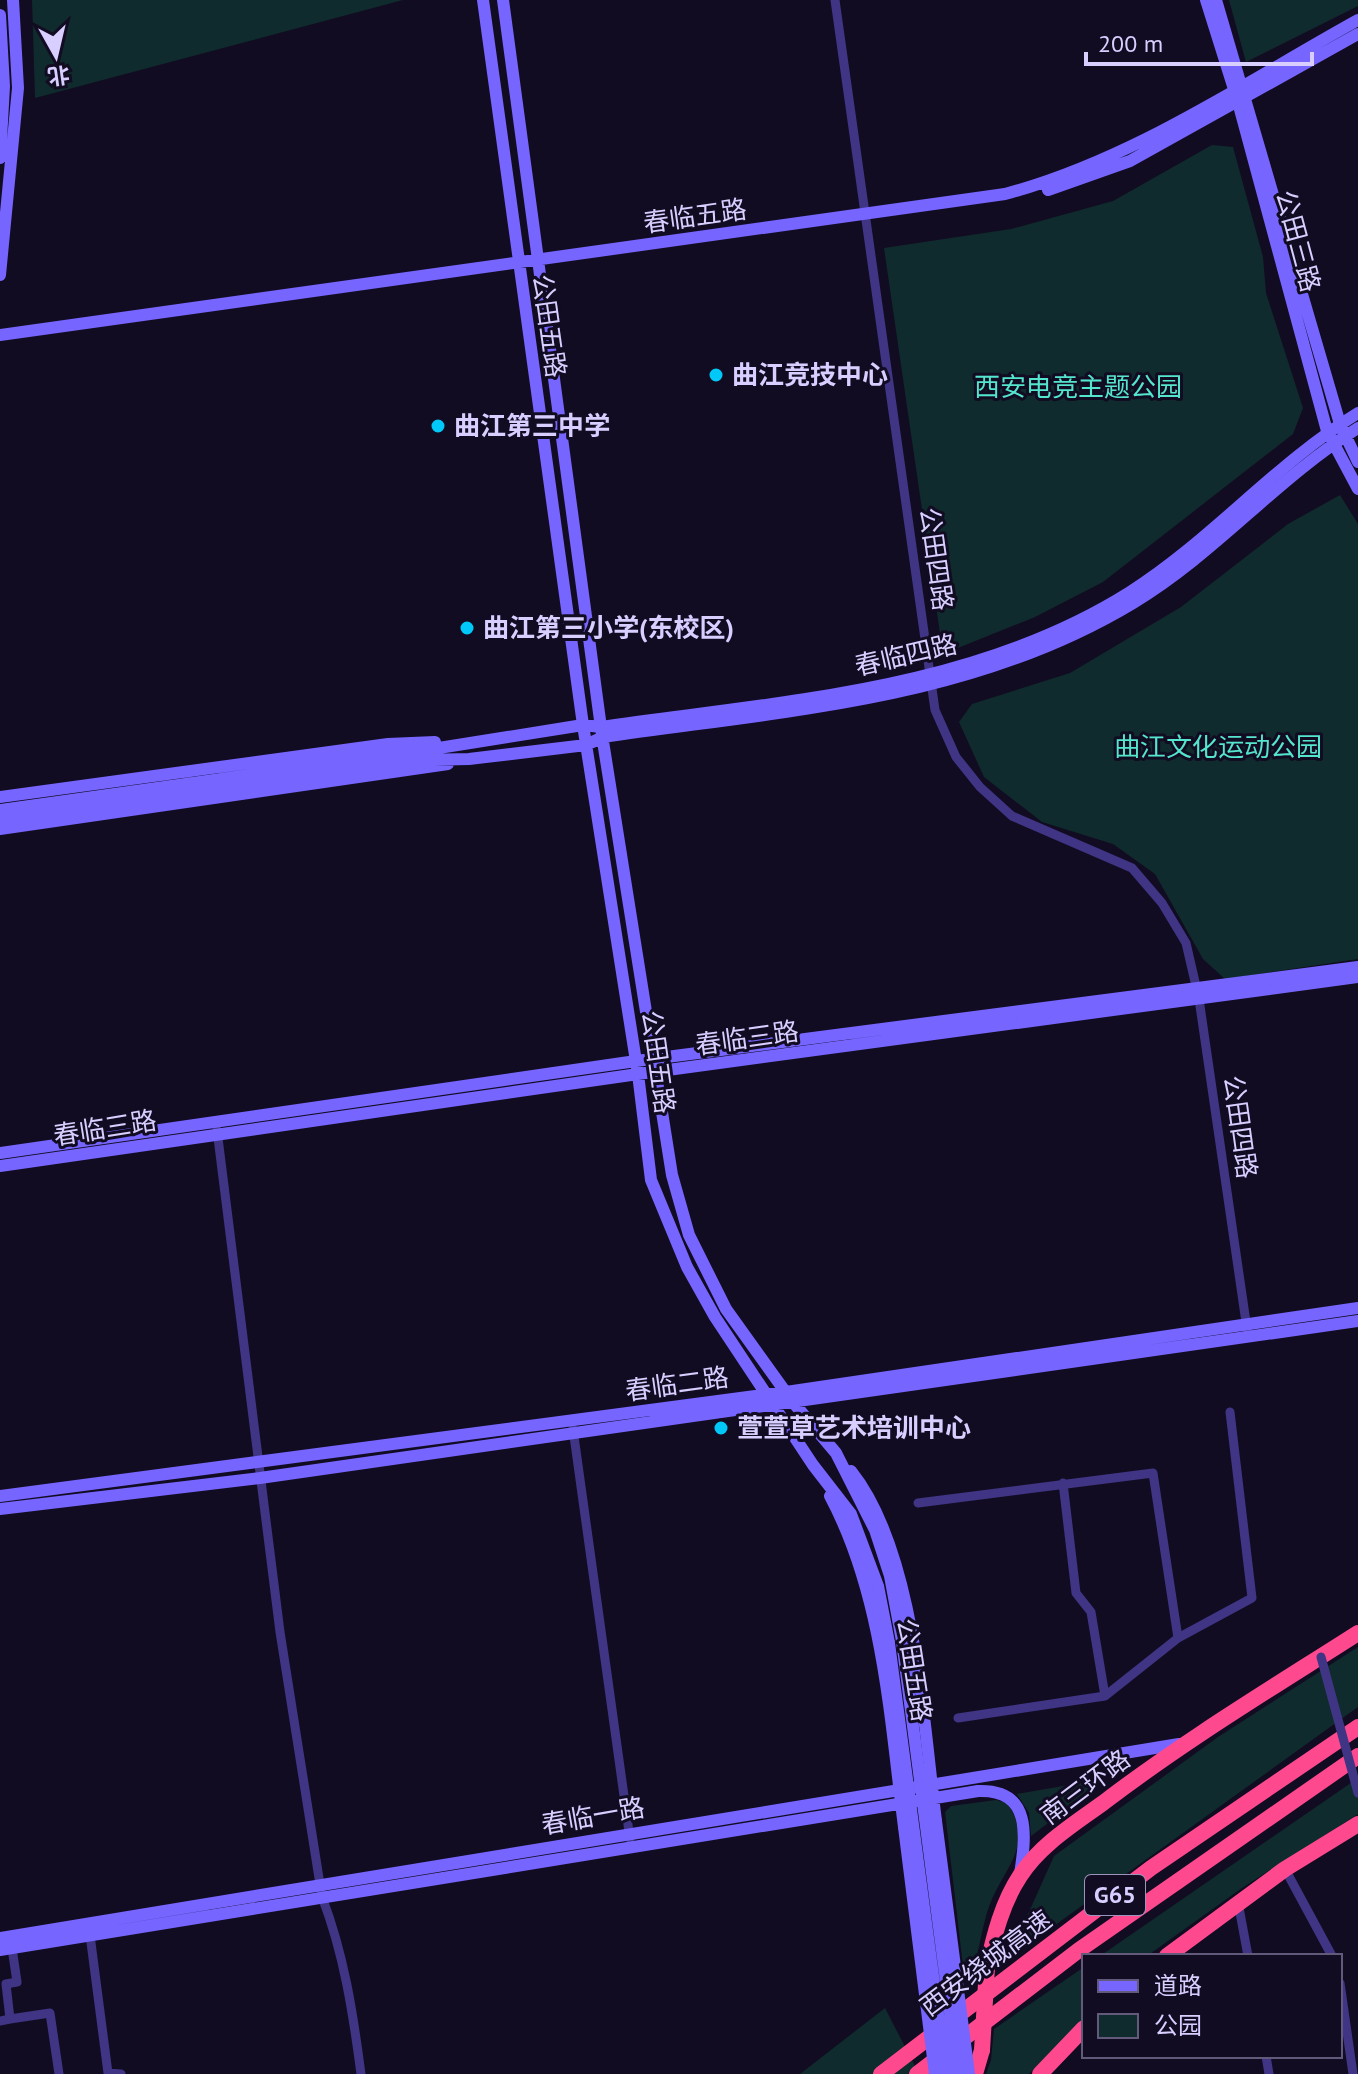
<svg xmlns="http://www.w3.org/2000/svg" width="1358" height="2074" viewBox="0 0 1358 2074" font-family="'PT Sans','Noto Sans SC',sans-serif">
<rect width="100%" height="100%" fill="#120c22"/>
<path fill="#0f2b2d" d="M 32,0 L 403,0 L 35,98 Z
M 1229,0 L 1358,0 L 1358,6 L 1246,62 Z
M 1212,145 L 1233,147 L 1263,257 L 1266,293 L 1303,408 L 1293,434 L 1103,582 L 1035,617 L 943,654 L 884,248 L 1011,229 L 1113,201 Z
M 1340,495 L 1358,524 L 1358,959 L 1225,979 L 1203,959 L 1155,874 L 1113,844 L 1042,822 L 984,777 L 959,722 L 972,704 L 1070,673 L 1181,607 L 1288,524 Z
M 1358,1647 L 1358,1707 L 1008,1959 L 1054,1856 L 1218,1737 Z
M 1358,1778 L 1358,1814 L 1242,1888 L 1147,1956 L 1100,1956 Z
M 1092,1781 L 1096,1787 L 1031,1836 L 1029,1813 L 1017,1794 Z
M 996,1800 L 1007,1803 C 1034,1843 1008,1863 992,1899 C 984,1917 981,1940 976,1959 L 963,1966 L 945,1812 L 951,1806 Z
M 1084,1967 L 1084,2018 L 1029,2074 L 986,2074 L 991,2060 L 994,2029 Z
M 885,2008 L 919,2074 L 800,2074 Z"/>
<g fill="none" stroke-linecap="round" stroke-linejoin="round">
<path stroke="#3f3584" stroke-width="9" d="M 835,0 L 935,710 L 956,757 L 980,787 L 1012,816 L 1132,868 L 1162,903 L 1186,943 L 1199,999 L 1247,1329
M 217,1130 L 280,1632 L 322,1897 C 344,1954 353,2013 361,2074
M 573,1429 L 630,1839
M 1063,1483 L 1076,1593 L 1091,1612 L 1105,1696
M 918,1503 L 1153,1473 L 1178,1638
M 958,1718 L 1105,1696 L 1178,1638 L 1252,1598 L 1230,1412
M 1285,1869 L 1332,1956
M 1238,1902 L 1248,1956
M 90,1935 L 108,2073 L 121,2074
M 1340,1983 L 1353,2074
M 10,2019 L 50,2013 L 59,2074
M 0,2021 L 10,2019 L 6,1984 L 17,1982 L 12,1948
M 1266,2056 L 1269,2074"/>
<path stroke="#7765ff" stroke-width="12" d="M 483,0 L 583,725 L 638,1074 L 651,1180 L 687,1267 L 715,1317 L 813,1465 L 851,1514 L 878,1586 L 889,1643
M 503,0 L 602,735 L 672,1175 L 689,1235 L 726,1309 L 792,1401 L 836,1453 L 875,1530 L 890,1576 L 902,1641
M 1206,0 L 1238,102 L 1327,431 L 1358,489
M 1216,0 L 1340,424 L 1358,462
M 0,15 L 4,86 L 0,158
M 1048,190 L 1130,161 L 1358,34
M 0,275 L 18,88 L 13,0
M 0,335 L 1005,194 C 1132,160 1244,83 1358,20
M 0,797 L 388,744 L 435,742
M 0,810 L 420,751 L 583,725 L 601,727 C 781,701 973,691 1130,592 C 1212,540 1276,463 1358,413
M 0,820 L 422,760 L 469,759 L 586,745 L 603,737 C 786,710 970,701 1133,603 C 1215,554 1277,478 1358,428
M 0,829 L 448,764
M 0,1153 L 636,1061 L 1358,967
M 0,1166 L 638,1074 L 1358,977
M 851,1471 C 915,1551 923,1720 936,1821
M 0,1496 L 786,1392 L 1358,1308
M 830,1496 C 883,1595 890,1717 904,1827
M 0,1509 L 260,1478 L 1358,1321
M 0,1938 L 1179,1744
M 0,1950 L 978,1791 C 1032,1789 1026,1836 1020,1874"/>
<path stroke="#ff498f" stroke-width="16" d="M 1167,1956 L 1285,1869 L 1358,1824
M 987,1967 C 994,1936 1002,1903 1020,1876 C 1040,1845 1074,1824 1103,1803 C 1184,1741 1272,1688 1358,1633
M 881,2074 L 1151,1868 L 1358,1727
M 917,2074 L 1079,1950 L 1358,1756
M 975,2074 L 982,2050
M 1040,2074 L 1084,2028"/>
<path stroke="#3f3584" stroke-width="9" d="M 1321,1657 L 1358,1793"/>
<path stroke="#7765ff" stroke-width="12" d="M 902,1641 L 958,2074
M 889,1643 L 946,2074
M 936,1821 L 969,2074
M 904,1827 L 935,2074"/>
<path stroke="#ff498f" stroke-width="16" d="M 982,2050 L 987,1967"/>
</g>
<g fill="#00c9f9" stroke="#120c22" stroke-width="3">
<circle cx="716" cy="375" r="8"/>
<circle cx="438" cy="426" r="8"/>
<circle cx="467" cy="628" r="8"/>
<circle cx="721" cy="1428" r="8"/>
</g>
<g text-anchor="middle" stroke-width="6" stroke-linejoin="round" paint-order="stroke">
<rect fill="#120c22" stroke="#9d94bd" stroke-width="2" x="1085" y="1875" width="60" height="40" rx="6"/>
<g font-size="24" font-weight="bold" fill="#d8ceff">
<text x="1115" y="1903">G65</text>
</g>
<g font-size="26" fill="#d8ceff" stroke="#120c22">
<text transform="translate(695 216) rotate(-8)" y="9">春临五路</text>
<text transform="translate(1298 241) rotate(75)" y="9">公田三路</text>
<text transform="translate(549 326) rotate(82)" y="9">公田五路</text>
<text transform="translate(936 559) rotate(82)" y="9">公田四路</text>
<text transform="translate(906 655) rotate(-13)" y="9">春临四路</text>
<text transform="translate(747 1038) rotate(-8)" y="9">春临三路</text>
<text transform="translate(658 1062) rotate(82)" y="9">公田五路</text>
<text transform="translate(1240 1127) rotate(82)" y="9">公田四路</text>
<text transform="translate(105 1128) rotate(-9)" y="9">春临三路</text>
<text transform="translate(677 1384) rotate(-8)" y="9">春临二路</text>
<text transform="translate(914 1670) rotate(81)" y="9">公田五路</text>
<text transform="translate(1085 1787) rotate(-37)" y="9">南三环路</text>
<text transform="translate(593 1816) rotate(-10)" y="9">春临一路</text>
<text transform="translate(986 1963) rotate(-37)" y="9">西安绕城高速</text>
</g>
<g font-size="26" font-weight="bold" fill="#d8ceff" stroke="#120c22" text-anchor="start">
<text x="732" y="384">曲江竞技中心</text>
<text x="454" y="435">曲江第三中学</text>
<text x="483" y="637">曲江第三小学(东校区)</text>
<text x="737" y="1437">萱萱草艺术培训中心</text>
</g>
<g font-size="26" fill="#54e5ce" stroke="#120c22">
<text x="1078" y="396">西安电竞主题公园</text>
<text x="1218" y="756">曲江文化运动公园</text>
</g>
</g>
<rect x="1082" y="1954" width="260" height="104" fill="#120c22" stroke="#615a7a" stroke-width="2"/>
<rect x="1098" y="1980" width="40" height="12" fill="#7765ff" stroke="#615a7a" stroke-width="2"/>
<text x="1154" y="1994" font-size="24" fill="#d8ceff">道路</text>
<rect x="1098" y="2014" width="40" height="24" fill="#0f2b2d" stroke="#615a7a" stroke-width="2"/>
<text x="1154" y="2034" font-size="24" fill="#d8ceff">公园</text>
<g transform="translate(56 56) rotate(172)" stroke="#120c22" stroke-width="6" paint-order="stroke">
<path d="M0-6L14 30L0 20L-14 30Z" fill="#d8ceff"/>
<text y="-12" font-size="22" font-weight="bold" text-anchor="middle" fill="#d8ceff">北</text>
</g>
<path d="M1086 52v12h226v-12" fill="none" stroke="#d8ceff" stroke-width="4"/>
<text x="1098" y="52" font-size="24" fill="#d8ceff" stroke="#120c22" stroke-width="6" paint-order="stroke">200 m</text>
</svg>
